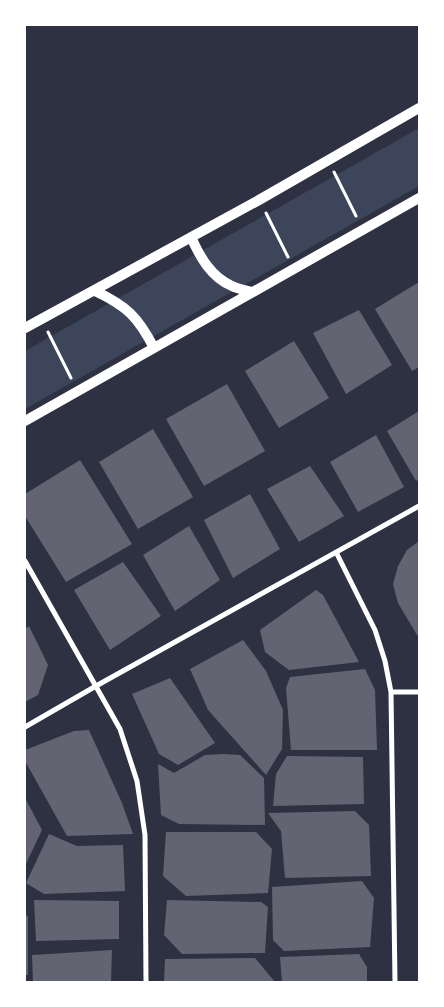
<svg xmlns="http://www.w3.org/2000/svg" width="444" height="1007" viewBox="0 0 444 1007" font-family="'Space Grotesk',sans-serif">
<rect width="100%" height="100%" fill="#2d3142"/>
<path fill="#3c4559" d="M 419,128 L 419,186 L 25,409 L 25,351 Z"/>
<path fill="#626471" d="M 419,282 L 419,367 L 412,371 L 375,309 Z
M 359,310 L 392,365 L 346,394 L 313,333 Z
M 294,341 L 329,398 L 279,428 L 245,371 Z
M 227,384 L 265,451 L 204,486 L 166,419 Z
M 419,411 L 419,479 L 416,481 L 387,431 Z
M 153,429 L 193,497 L 138,529 L 99,462 Z
M 376,435 L 404,487 L 358,512 L 330,462 Z
M 80,460 L 132,544 L 66,582 L 25,516 L 25,494 Z
M 310,466 L 344,516 L 299,542 L 267,489 Z
M 250,494 L 280,549 L 233,578 L 204,520 Z
M 189,526 L 220,580 L 175,611 L 143,555 Z
M 419,541 L 419,634 L 417,635 L 398,603 L 393,584 L 398,566 L 407,550 Z
M 123,562 L 161,616 L 110,650 L 74,590 Z
M 316,590 L 323,595 L 359,662 L 289,670 L 265,652 L 260,630 Z
M 29,626 L 48,665 L 38,695 L 25,702 L 25,629 Z
M 243,640 L 266,671 L 283,710 L 282,749 L 266,775 L 208,710 L 190,669 Z
M 365,669 L 375,690 L 377,750 L 291,750 L 286,688 L 290,677 Z
M 170,678 L 215,743 L 178,765 L 159,754 L 132,694 Z
M 89,730 L 122,803 L 133,834 L 67,836 L 25,761 L 25,750 L 74,731 Z
M 224,754 L 240,755 L 264,778 L 265,825 L 179,824 L 161,815 L 158,764 L 174,773 L 205,755 Z
M 287,756 L 363,757 L 364,804 L 273,806 L 276,774 Z
M 25,798 L 42,830 L 25,866 Z
M 355,811 L 369,825 L 371,876 L 285,878 L 281,831 L 268,813 Z
M 166,832 L 256,832 L 272,849 L 268,893 L 186,896 L 163,876 Z
M 49,834 L 77,846 L 123,845 L 125,891 L 44,894 L 26,883 Z
M 362,881 L 374,898 L 370,947 L 284,951 L 273,940 L 272,887 Z
M 34,900 L 119,901 L 119,939 L 36,941 Z
M 167,900 L 261,902 L 268,907 L 265,953 L 182,954 L 164,935 Z
M 25,913 L 28,917 L 28,975 L 25,975 Z
M 112,950 L 111,982 L 33,982 L 32,955 Z
M 359,954 L 367,967 L 367,982 L 282,982 L 280,957 Z
M 255,958 L 275,982 L 164,982 L 165,959 Z"/>
<g fill="none" stroke-linecap="round" stroke-linejoin="round">
<path stroke="#fff" stroke-width="3" d="M 334,172 L 356,216
M 266,213 L 288,257
M 48,332 L 71,378"/>
<path stroke="#fff" stroke-width="5" d="M 336,552 L 375,630 L 385,661 L 391,692 L 395,982
M 25,561 L 120,729 L 137,781 L 145,835 L 146,982
M 391,692 L 419,692
M 25,727 L 96,686 L 419,506"/>
<path stroke="#fff" stroke-width="10" d="M 191,237 C 200,257 211,277 232,286 C 238,289 245,290 252,292
M 95,291 C 127,306 138,317 154,348
M 25,328 L 259,200 L 419,108
M 25,421 L 419,198"/>
</g>
<rect width="444" height="1007" fill="none" stroke="#ffffff" stroke-width="52"/>
</svg>
